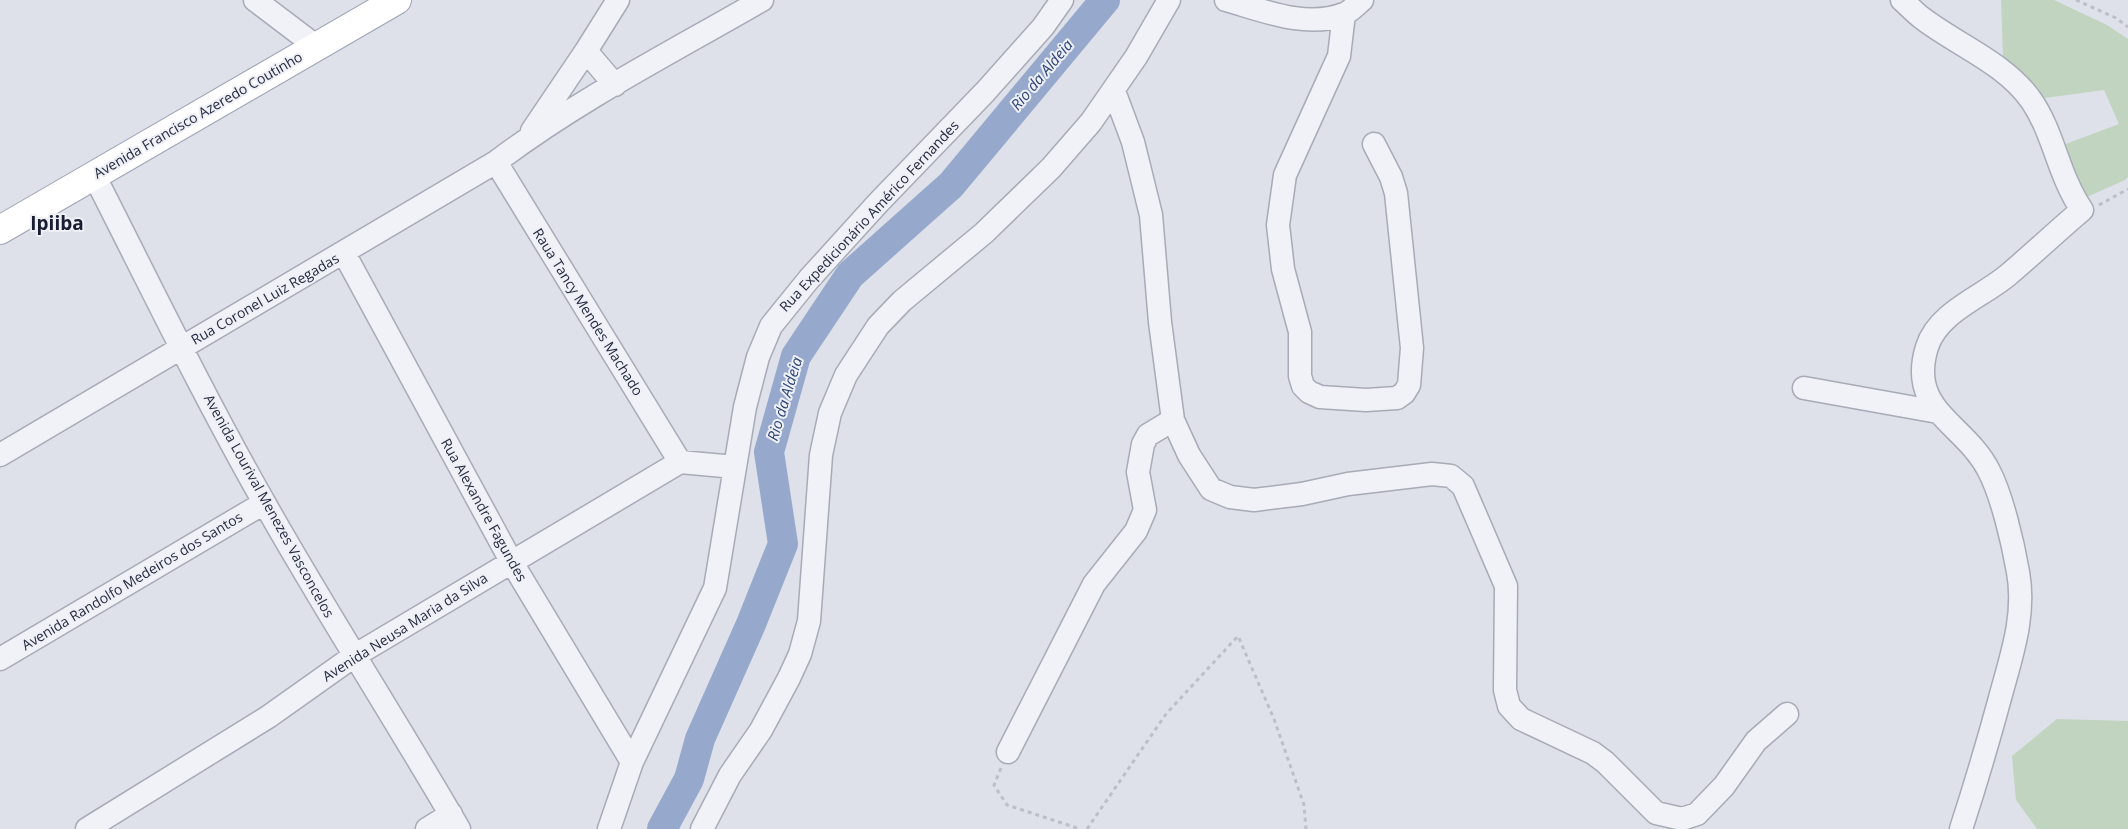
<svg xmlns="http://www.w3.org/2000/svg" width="2128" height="829" viewBox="0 0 2128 829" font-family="'Open Sans',sans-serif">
<rect width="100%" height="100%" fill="#dee1e9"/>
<path fill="#c1d4bf" d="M 2001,0 L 2054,0 L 2107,25 L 2128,39 L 2128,177 L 2125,180 L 2087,197 L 2063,145 L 2119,124 L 2104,90 L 2045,98 L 2003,56 Z
M 2057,719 L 2128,721 L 2128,829 L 2037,829 L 2016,800 L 2012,756 Z"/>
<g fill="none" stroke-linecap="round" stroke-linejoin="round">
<path stroke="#96a9cc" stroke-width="30" d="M 662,829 L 689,779 L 700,739 L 751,624 L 783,544 L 769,452 L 796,356 L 850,275 L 951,185 L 1105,0"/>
<defs>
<path id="minor" d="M 255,0 L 317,47
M 1226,0 C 1262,10 1306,29 1344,14 C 1350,12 1357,4 1362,0
M 1902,0 C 1909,6 1915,13 1922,18 C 1957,45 2005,63 2031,100 C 2054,133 2058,175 2082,210 C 2057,231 2033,254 2008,275 C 1982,297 1938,312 1927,347 C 1907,411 1965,423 1989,471 C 2002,496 2013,543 2018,572 C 2026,616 2011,657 2000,698 C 1988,742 1975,786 1961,829
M 1344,14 L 1339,56 L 1285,175 L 1278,225 L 1283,269 L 1300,332 L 1300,376 L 1303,386 L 1309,392 L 1320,397 L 1366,400 L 1397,398 L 1404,393 L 1409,385 L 1412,348 L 1396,193 L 1391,177 L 1374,144
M 586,51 L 615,85
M 1114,91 L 1133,142 L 1151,215 L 1160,322 L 1173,420 L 1189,455 L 1211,489 L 1230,497 L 1254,500 L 1302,494 L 1348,484 L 1432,474 L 1451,476 L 1463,486 L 1506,586 L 1505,690 L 1509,706 L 1521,719 L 1593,753 L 1605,762 L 1656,813 L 1682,819 L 1697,814 L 1724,786 L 1756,741 L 1787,714
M 532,131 L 586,51 L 618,0
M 496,162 L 680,462
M 94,175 C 150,285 204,397 265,504 C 327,614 396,720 459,829
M 344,253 L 511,561 L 632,762
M 1804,388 L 1938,412
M 0,455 L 496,162 C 578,100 672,52 762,0
M 0,659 L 264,503
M 1008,752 L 1094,584 L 1136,531 L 1145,510 L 1138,472 L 1143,444 L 1148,435 L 1173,420
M 87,829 L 268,717 L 354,656 L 680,462 L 735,467
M 427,829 L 451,814
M 609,829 L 632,762 L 715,588 L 745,407 L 758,357 L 771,326 L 809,279 L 878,203 L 985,92 L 1043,27 L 1062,0
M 702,829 L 730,775 L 761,730 L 789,678 L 800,654 L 809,621 L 821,455 L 830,413 L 846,375 L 878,326 L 902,301 L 984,233 L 1051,168 L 1091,122 L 1136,57 L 1169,0"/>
<path id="major" d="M 0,230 L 397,0"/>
</defs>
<use href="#minor" stroke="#a7abb7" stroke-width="25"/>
<use href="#major" stroke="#9ca3b6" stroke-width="30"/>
<path stroke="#bcbfc8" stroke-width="3" stroke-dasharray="4 4" stroke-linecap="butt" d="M 2076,0 L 2116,18 L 2128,27
M 2099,205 L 2128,189
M 1001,768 L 994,785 L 1007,805 L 1080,829
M 1087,829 L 1166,714 L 1238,636 L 1274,719 L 1304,805 L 1306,829"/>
<use href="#minor" stroke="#f1f2f7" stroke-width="22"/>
<use href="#major" stroke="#fff" stroke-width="28"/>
</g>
<g text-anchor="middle" stroke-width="4" stroke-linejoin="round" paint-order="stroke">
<g font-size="14" fill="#262c41" stroke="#eef0f6">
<text transform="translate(198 115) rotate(-30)" y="5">Avenida Francisco Azeredo Coutinho</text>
<text transform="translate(869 216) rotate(-47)" y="5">Rua Expedicionário Américo Fernandes</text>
<text transform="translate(265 299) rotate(-30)" y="5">Rua Coronel Luiz Regadas</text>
<text transform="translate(588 312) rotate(58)" y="5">Raua Tancy Mendes Machado</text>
<text transform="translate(269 506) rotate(61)" y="5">Avenida Lourival Menezes Vasconcelos</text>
<text transform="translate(484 510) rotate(61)" y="5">Rua Alexandre Fagundes</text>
<text transform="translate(132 581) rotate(-31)" y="5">Avenida Randolfo Medeiros dos Santos</text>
<text transform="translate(405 627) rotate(-32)" y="5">Avenida Neusa Maria da Silva</text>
</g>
<g font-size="15" font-style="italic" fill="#2d4478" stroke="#eef0f6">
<text transform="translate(1042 75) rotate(-50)" y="5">Rio da Aldeia</text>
<text transform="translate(785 399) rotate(-73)" y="5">Rio da Aldeia</text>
</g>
<g font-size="19" font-weight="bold" fill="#181d32" stroke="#eef0f6">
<text x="57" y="230">Ipiiba</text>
</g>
</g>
</svg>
